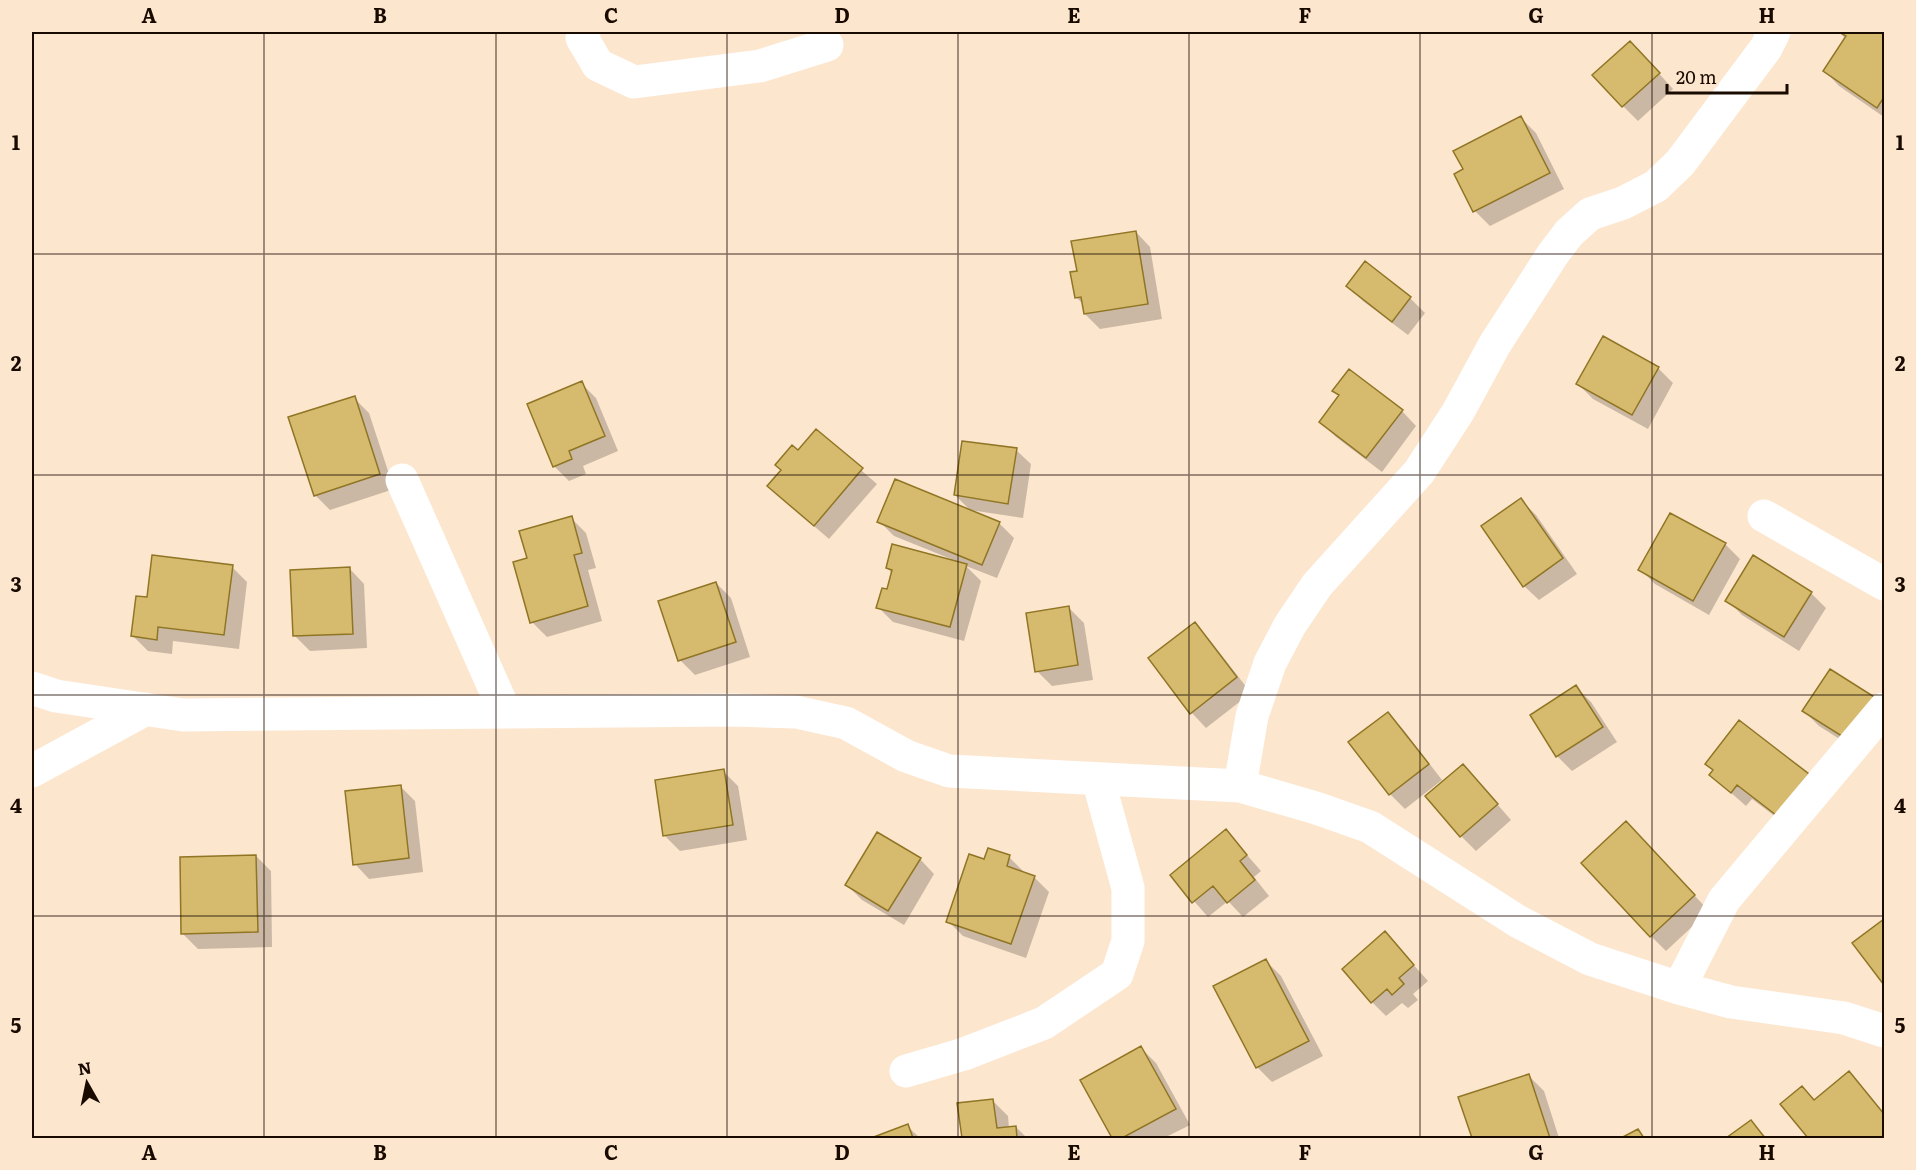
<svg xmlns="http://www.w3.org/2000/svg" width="1916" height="1170" viewBox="0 0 1916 1170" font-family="Literata,serif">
<rect width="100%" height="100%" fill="#fde6ce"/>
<path fill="#0003" d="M 1839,32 L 1884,32 L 1884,117 L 1839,86 L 1825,71 L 1846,39 Z
M 1645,58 L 1673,89 L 1638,121 L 1623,106 Z
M 1521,118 L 1536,133 L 1564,189 L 1490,226 L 1475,211 Z
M 1136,232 L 1150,247 L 1162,319 L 1100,329 L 1085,314 L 1084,305 L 1076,297 L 1079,273 Z
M 1348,286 L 1410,298 L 1425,313 L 1408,335 L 1363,301 Z
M 1658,368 L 1673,383 L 1648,429 L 1593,399 L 1578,384 Z
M 581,383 L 596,398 L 618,451 L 583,466 L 586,474 L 569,481 L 554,466 Z
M 1334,391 L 1402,411 L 1416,426 L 1382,472 L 1336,437 L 1321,422 L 1340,396 Z
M 354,398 L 369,413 L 394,489 L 330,510 L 315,495 Z
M 816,431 L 877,484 L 829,539 L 784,500 L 798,452 Z
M 1016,450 L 1031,464 L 1023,518 L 970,510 L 955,495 Z
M 1521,500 L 1536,515 L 1577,574 L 1539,600 L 1524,586 Z
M 571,518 L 586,533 L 596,568 L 588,570 L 602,621 L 547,637 L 532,622 L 529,559 Z
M 879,521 L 999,523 L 1014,538 L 997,578 L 966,566 L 981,581 L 964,641 L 893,622 L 878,607 L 888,591 L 893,574 L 887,568 L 950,561 L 951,559 L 894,536 Z
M 1725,544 L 1740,559 L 1709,615 L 1655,584 L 1640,569 Z
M 232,567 L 247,582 L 239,649 L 173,641 L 172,654 L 148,651 L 133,636 L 148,599 Z
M 350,569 L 364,584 L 367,648 L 310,651 L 295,636 Z
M 716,583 L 731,598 L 750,657 L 695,675 L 680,660 Z
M 1811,593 L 1826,608 L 1799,651 L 1742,615 L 1727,600 Z
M 1069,608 L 1084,623 L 1093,680 L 1052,686 L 1037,671 Z
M 1194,624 L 1209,639 L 1251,693 L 1206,728 L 1192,713 Z
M 1830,671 L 1863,754 L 1819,726 L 1804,711 Z
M 1576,687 L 1591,702 L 1617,742 L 1572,771 L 1557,756 Z
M 1388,714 L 1402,728 L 1442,780 L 1405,809 L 1390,794 Z
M 1739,722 L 1792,829 L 1752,799 L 1746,806 L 1711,775 Z
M 723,771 L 738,786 L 747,840 L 680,851 L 665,836 Z
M 1477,781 L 1511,820 L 1476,851 L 1461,836 Z
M 400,786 L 415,801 L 423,872 L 369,879 L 355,864 Z
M 1226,831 L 1261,871 L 1254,877 L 1269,896 L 1243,917 L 1228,901 L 1208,917 L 1172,876 Z
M 1641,838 L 1709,911 L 1666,951 L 1651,936 Z
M 256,856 L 271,871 L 272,947 L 198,949 L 183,934 Z
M 1009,857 L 1024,872 L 1023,873 L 1034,877 L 1049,892 L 1026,958 L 963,936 L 948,921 L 985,861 Z
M 920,859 L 934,874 L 904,925 L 862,900 L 847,885 Z
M 1884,921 L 1884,983 L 1855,944 Z
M 1385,933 L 1428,981 L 1413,994 L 1418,1000 L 1408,1008 L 1402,1003 L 1386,1016 L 1372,1002 Z
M 1266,961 L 1281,976 L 1323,1056 L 1272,1082 L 1257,1067 Z
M 1141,1048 L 1156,1063 L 1190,1125 L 1164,1138 L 1114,1138 L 1082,1080 Z
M 1849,1073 L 1884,1113 L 1884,1138 L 1810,1138 L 1782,1105 L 1815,1101 Z
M 1529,1076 L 1544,1091 L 1559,1138 L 1473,1138 L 1460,1098 Z
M 993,1101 L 1008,1116 L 1009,1128 L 1016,1127 L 1027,1138 L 963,1138 L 959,1105 Z
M 1751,1122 L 1767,1138 L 1728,1138 Z
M 907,1126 L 920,1138 L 875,1138 Z"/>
<path fill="#d6bb6e" stroke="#8f7524" stroke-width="1.5" d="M 1839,32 L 1884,32 L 1884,97 L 1877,108 L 1823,71 L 1846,36 Z
M 1630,41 L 1660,73 L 1622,107 L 1592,75 Z
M 1521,116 L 1550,173 L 1473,212 L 1454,174 L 1463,169 L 1453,151 Z
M 1136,231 L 1148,304 L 1084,314 L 1081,297 L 1075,298 L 1070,272 L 1077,271 L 1071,241 Z
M 1365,261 L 1411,297 L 1392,322 L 1346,286 Z
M 1603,336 L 1659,367 L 1632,415 L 1576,384 Z
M 1349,369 L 1403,410 L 1366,458 L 1319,422 L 1339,395 L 1332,391 Z
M 582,381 L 605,436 L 569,451 L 572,459 L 553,467 L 527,404 Z
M 355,396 L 380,474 L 314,496 L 288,417 Z
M 816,429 L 863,468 L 814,526 L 767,486 L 781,470 L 775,465 L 792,445 L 798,450 Z
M 962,441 L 1017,448 L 1008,504 L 954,495 Z
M 895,479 L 1000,522 L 982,565 L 877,522 Z
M 1521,498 L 1563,558 L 1523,587 L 1481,526 Z
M 1670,513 L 1726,543 L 1693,601 L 1638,570 Z
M 572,516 L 582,553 L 574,555 L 588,606 L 530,623 L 513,562 L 527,558 L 519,531 Z
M 892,544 L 967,564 L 950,627 L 876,608 L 882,588 L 887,589 L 892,570 L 886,568 Z
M 152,555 L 233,565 L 224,635 L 158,627 L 157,640 L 131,636 L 136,596 L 147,597 Z
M 1753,555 L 1812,592 L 1784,637 L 1725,601 Z
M 350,567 L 353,634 L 293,636 L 290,570 Z
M 716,582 L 736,642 L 678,661 L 658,601 Z
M 1069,606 L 1078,665 L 1035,672 L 1026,613 Z
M 1195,622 L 1237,677 L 1190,714 L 1148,658 Z
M 1830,669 L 1876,698 L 1848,740 L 1802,711 Z
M 1576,685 L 1603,727 L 1556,757 L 1530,715 Z
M 1388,712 L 1429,764 L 1389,795 L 1348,742 Z
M 1739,720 L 1809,774 L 1776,815 L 1737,785 L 1731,793 L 1709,775 L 1713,770 L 1705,764 Z
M 1463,764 L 1498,804 L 1460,837 L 1425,796 Z
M 724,769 L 733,825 L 663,836 L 655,780 Z
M 401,785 L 409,858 L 353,865 L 345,791 Z
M 1626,821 L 1695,895 L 1650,937 L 1581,863 Z
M 1226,829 L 1247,855 L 1240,861 L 1255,880 L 1227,903 L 1213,886 L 1192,903 L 1170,875 Z
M 877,832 L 921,858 L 888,911 L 845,885 Z
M 988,848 L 1010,855 L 1007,866 L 1035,876 L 1011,944 L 946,922 L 969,854 L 984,859 Z
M 256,855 L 258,932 L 181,934 L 180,857 Z
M 1884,919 L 1884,985 L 1852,943 Z
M 1385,931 L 1414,965 L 1399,978 L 1404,984 L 1392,995 L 1387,989 L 1371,1003 L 1342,969 Z
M 1266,959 L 1309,1041 L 1256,1068 L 1213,986 Z
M 1141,1046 L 1176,1109 L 1122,1138 L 1112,1138 L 1080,1080 Z
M 1849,1071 L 1884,1114 L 1884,1138 L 1808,1138 L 1780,1104 L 1802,1086 L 1814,1100 Z
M 1529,1074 L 1550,1138 L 1472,1138 L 1458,1097 Z
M 993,1099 L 997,1128 L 1016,1126 L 1017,1138 L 962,1138 L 957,1103 Z
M 1751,1120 L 1765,1138 L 1726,1138 Z
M 908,1124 L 913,1138 L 871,1138 Z
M 1638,1129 L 1644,1138 L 1621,1138 Z"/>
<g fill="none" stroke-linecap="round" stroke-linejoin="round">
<path stroke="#fff" stroke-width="33" d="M 584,32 L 582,38 L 598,65 L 634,82 L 760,66 L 827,45
M 402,480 L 505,712
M 1764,516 L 1884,584
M 32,688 L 56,696 L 183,715 L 733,710 L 796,712 L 846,723 L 906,756 L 949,771 L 1240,786 L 1316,808 L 1370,827 L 1519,922 L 1590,959 L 1679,988 L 1731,1002 L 1844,1018 L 1884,1031
M 32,771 L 146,709
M 1240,786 L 1252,716 L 1270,663 L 1290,625 L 1317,585 L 1419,472 L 1458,412 L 1495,344 L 1553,254 L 1569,233 L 1590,214 L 1623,203 L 1656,186 L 1680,163 L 1766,48 L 1774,32
M 1679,988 L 1724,900 L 1884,709
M 906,1071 L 964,1054 L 1044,1023 L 1117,974 L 1128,941 L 1128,888 L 1098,779"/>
</g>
<path fill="none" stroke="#190a00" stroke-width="1.5" stroke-opacity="0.55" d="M 264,32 L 264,1138M 496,32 L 496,1138M 727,32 L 727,1138M 958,32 L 958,1138M 1189,32 L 1189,1138M 1420,32 L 1420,1138M 1652,32 L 1652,1138M 32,254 L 1884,254M 32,475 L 1884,475M 32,695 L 1884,695M 32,916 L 1884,916"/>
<rect width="1916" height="1170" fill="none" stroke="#fde6ce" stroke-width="66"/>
<g transform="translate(87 1083) rotate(351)" stroke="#fde6ce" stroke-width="4.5" paint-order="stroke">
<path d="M0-4.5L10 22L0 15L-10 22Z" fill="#190a00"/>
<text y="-9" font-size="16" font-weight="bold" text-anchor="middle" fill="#190a00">N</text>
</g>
<path d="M1667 84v9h120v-9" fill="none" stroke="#190a00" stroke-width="3"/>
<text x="1676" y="84" font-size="18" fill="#190a00" stroke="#fde6ce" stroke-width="4.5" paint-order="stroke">20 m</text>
<rect x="33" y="33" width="1850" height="1104" fill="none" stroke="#190a00" stroke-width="2"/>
<g font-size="20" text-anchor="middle" font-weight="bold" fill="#190a00">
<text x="149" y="23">A</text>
<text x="380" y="23">B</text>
<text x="611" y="23">C</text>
<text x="842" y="23">D</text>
<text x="1074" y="23">E</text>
<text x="1305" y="23">F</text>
<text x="1536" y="23">G</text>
<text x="1767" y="23">H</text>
<text x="16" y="150">1</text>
<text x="1900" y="150">1</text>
<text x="16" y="371">2</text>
<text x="1900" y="371">2</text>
<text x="16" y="592">3</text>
<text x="1900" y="592">3</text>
<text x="16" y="813">4</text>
<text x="1900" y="813">4</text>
<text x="16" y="1033">5</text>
<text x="1900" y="1033">5</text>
<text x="149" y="1160">A</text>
<text x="380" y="1160">B</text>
<text x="611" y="1160">C</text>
<text x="842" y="1160">D</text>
<text x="1074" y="1160">E</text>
<text x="1305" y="1160">F</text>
<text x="1536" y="1160">G</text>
<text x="1767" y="1160">H</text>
</g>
</svg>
